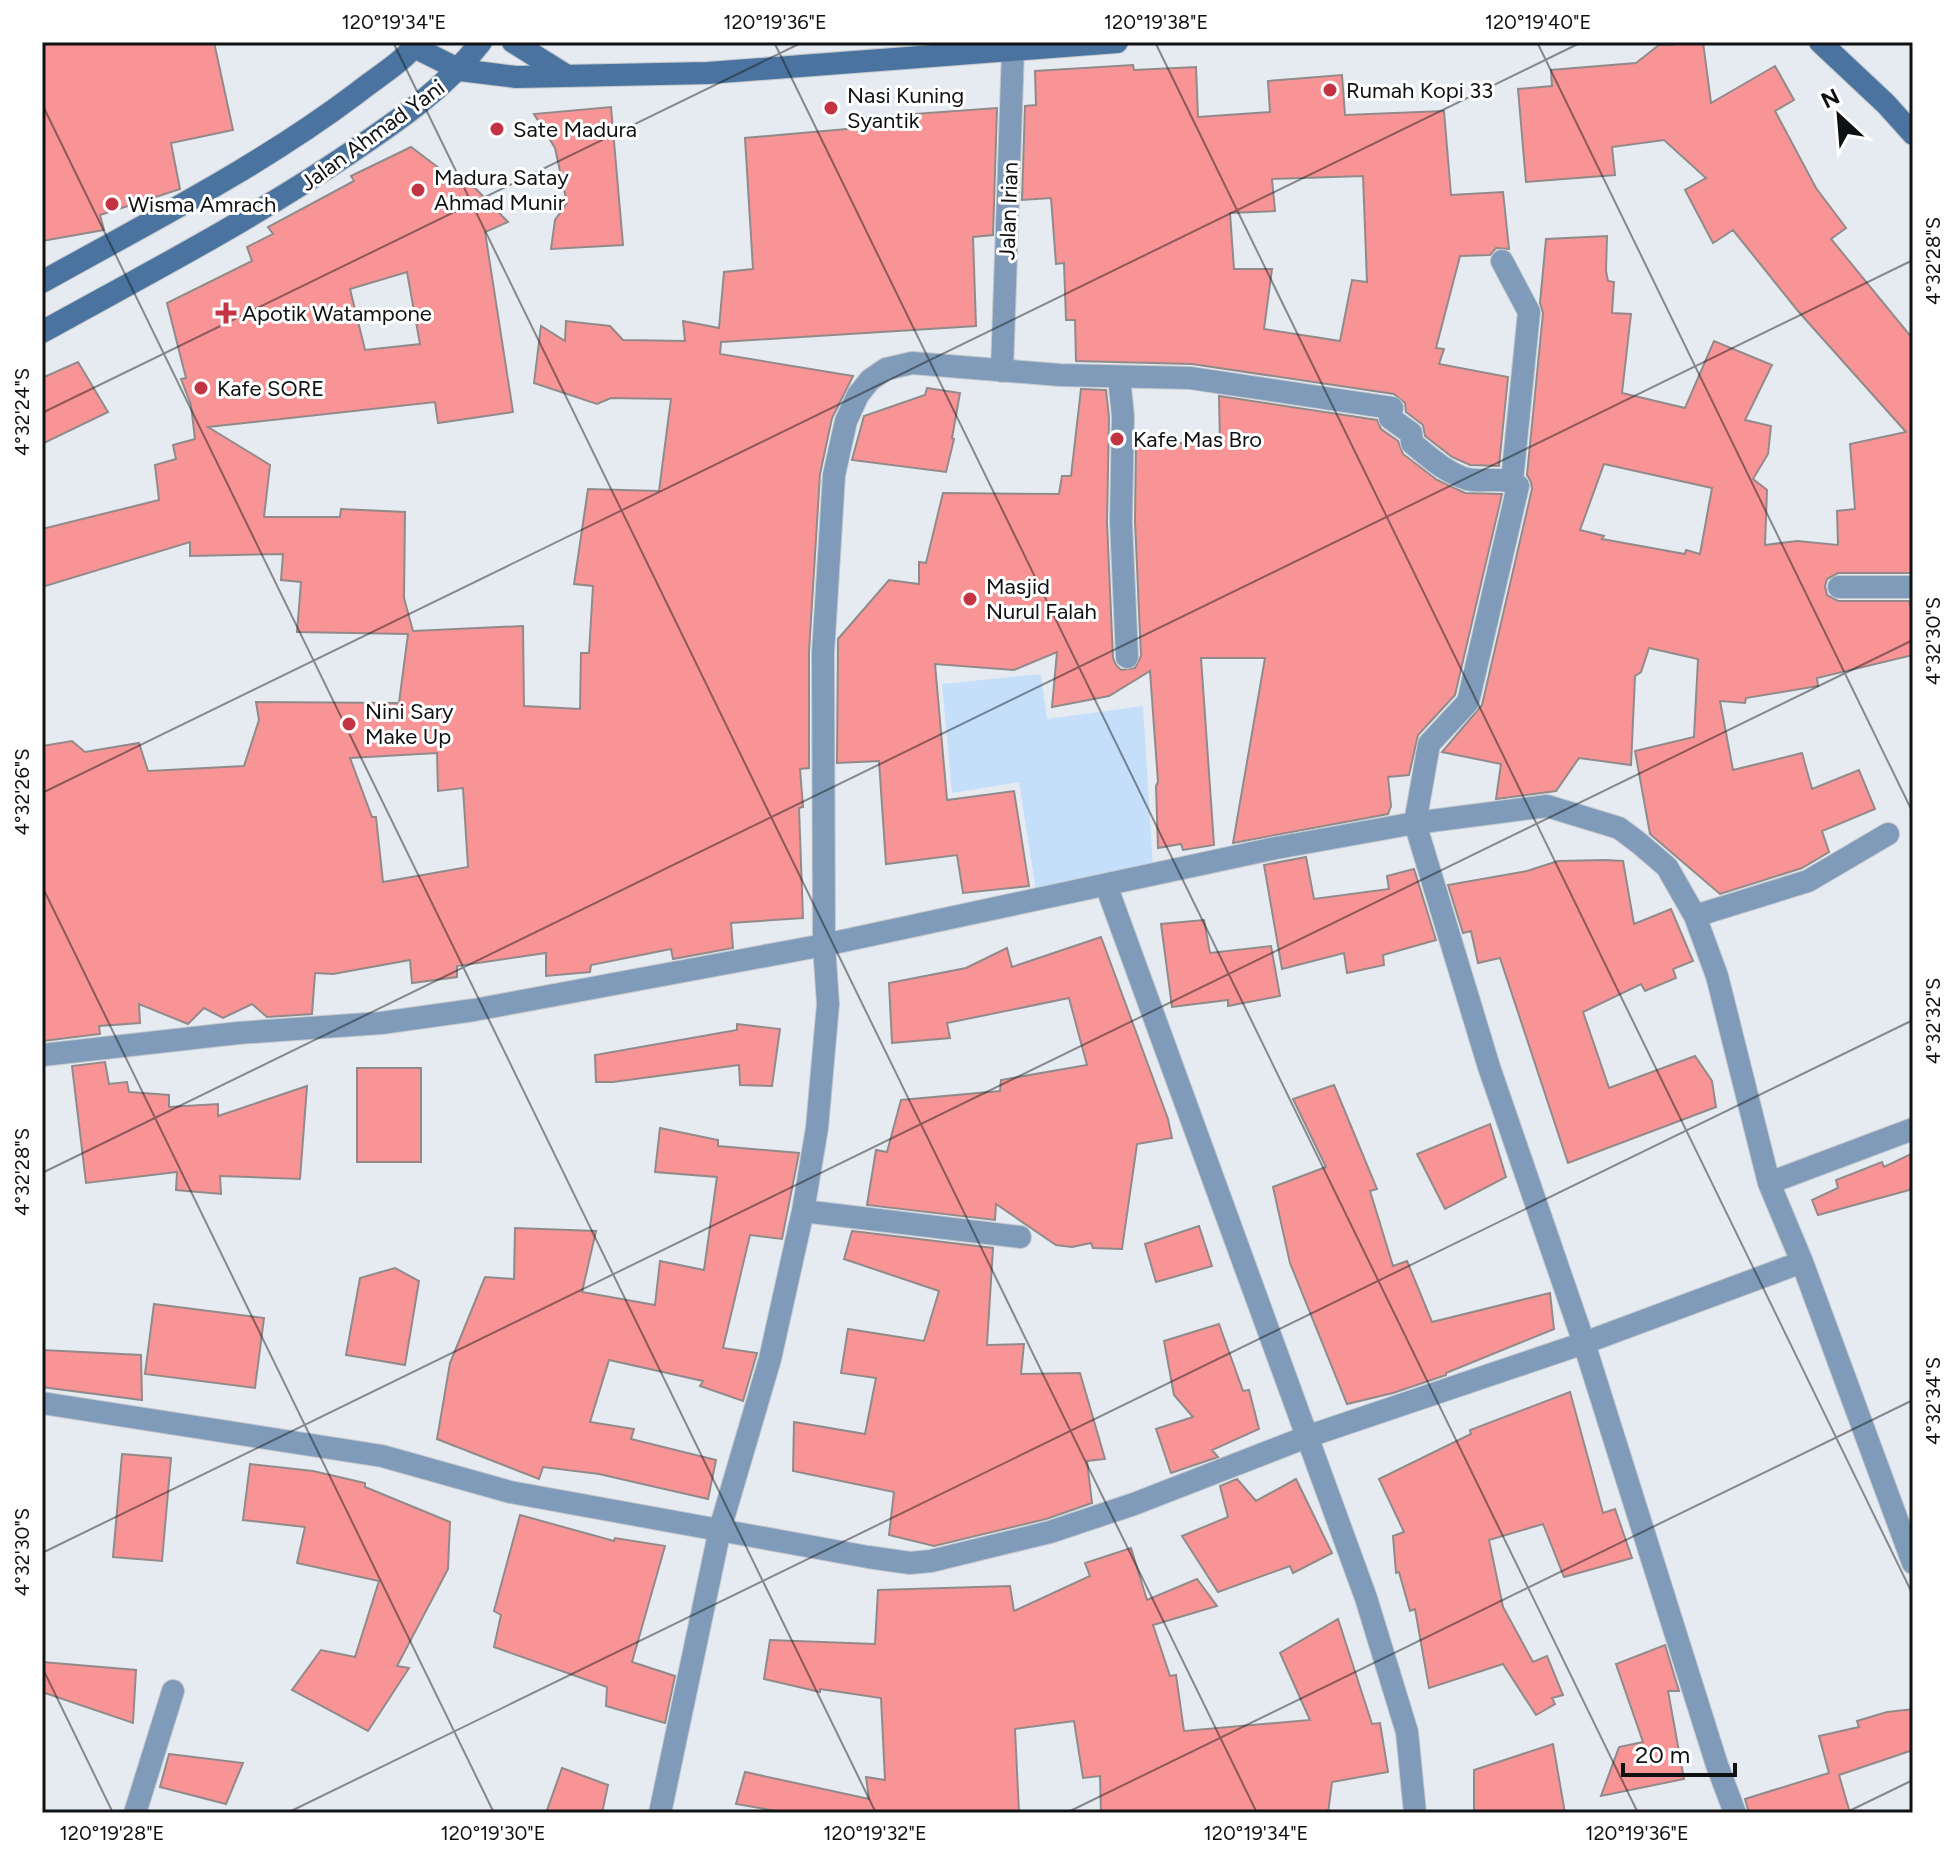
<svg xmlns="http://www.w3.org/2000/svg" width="1955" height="1855" viewBox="0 0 1955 1855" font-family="Figtree,sans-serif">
<rect width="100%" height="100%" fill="#e6ebf1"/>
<path fill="#c5dffa" d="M 1041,674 L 1047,719 L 1143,706 L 1153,867 L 1036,891 L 1019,782 L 952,793 L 942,684 Z"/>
<path fill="#f89495" stroke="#928a8a" stroke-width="2" fill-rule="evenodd" d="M 42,42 L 214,42 L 233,130 L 171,143 L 180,189 L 100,215 L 104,230 L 42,241 Z
M 1676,42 L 1703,42 L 1711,103 L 1775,66 L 1794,100 L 1775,111 L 1816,188 L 1846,228 L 1831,239 L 1913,339 L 1913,573 L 1838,573 L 1827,579 L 1825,586 L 1827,595 L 1838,601 L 1909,601 L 1913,615 L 1913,655 L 1817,678 L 1818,686 L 1746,698 L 1745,703 L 1720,701 L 1733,770 L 1802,753 L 1812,789 L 1859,770 L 1875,809 L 1822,831 L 1829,852 L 1802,868 L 1720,894 L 1650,834 L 1635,751 L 1694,737 L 1698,659 L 1649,648 L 1641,672 L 1635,676 L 1631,765 L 1579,758 L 1556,791 L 1496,799 L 1501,764 L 1442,752 L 1482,705 L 1532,489 L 1531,482 L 1527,475 L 1543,313 L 1540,303 L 1546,239 L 1607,236 L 1606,271 L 1608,281 L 1614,282 L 1612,313 L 1631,314 L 1622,393 L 1685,408 L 1714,341 L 1772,365 L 1745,420 L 1771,426 L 1768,454 L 1753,479 L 1767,490 L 1765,545 L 1797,541 L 1838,545 L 1837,511 L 1855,509 L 1850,444 L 1906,432 L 1798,311 L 1733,230 L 1713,243 L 1685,190 L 1706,178 L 1664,140 L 1612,147 L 1615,175 L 1526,182 L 1518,89 L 1552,86 L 1551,70 L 1636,63 L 1659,45 L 1673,45 ZM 1604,464 L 1712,488 L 1700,554 L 1686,550 L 1685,554 L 1602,539 L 1604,536 L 1580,530 Z
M 1133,65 L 1134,70 L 1196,67 L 1198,117 L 1270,112 L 1268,81 L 1342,75 L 1345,115 L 1444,111 L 1451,195 L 1503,192 L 1509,249 L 1496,248 L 1490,255 L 1460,256 L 1436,348 L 1444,349 L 1439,364 L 1508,377 L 1499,466 L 1470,465 L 1452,457 L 1425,436 L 1423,425 L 1406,412 L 1405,403 L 1394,394 L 1192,364 L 1076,361 L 1075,320 L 1066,320 L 1064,263 L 1056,264 L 1051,198 L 1022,200 L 1025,106 L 1036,105 L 1035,71 ZM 1363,176 L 1367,282 L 1352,280 L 1340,341 L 1264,329 L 1272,269 L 1234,269 L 1230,213 L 1275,211 L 1272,179 Z
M 611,107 L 623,245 L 551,249 L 555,220 L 567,203 L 555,148 L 534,114 Z
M 997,108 L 993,235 L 973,237 L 976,326 L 721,342 L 720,354 L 853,376 L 832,418 L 820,474 L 809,652 L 809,768 L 800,769 L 803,807 L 799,808 L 803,918 L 731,923 L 733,948 L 673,959 L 671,949 L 591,965 L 590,972 L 546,976 L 546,953 L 457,966 L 457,977 L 412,983 L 410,960 L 333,974 L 315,973 L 312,1014 L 267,1017 L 252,1004 L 223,1018 L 204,1008 L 188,1024 L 139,1004 L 140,1023 L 99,1026 L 100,1034 L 42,1041 L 42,746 L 72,741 L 85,752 L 139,743 L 148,771 L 244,766 L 259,720 L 256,702 L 399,703 L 408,634 L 297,632 L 301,582 L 281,580 L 283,554 L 190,556 L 190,542 L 42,587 L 42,529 L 159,500 L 155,465 L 176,459 L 173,445 L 195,439 L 191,405 L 181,379 L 186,378 L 167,303 L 252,261 L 247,247 L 273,234 L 268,227 L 354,181 L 351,176 L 411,147 L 439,168 L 442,178 L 473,186 L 508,222 L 485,232 L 513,412 L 438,423 L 435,402 L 208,427 L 270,465 L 264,517 L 340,517 L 341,509 L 405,512 L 404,598 L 413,631 L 523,626 L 524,706 L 580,709 L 581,653 L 589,653 L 593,586 L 574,584 L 588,489 L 659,491 L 671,399 L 611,398 L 597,404 L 534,383 L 541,326 L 565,341 L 566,321 L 610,326 L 623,340 L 685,341 L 683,321 L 719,328 L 724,272 L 753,269 L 745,138 L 858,128 L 859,118 ZM 407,272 L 420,344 L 365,350 L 350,289 ZM 437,753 L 438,791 L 463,788 L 468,867 L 383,882 L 376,817 L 372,817 L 350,758 Z
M 78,362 L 108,412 L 42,444 L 42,378 Z
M 927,388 L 960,393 L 952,438 L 954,439 L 946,472 L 852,460 L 864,416 L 925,395 Z
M 1081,389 L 1106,390 L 1109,417 L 1107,522 L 1113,658 L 1116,665 L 1121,670 L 1135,668 L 1141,656 L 1135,521 L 1136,442 L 1220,444 L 1219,396 L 1377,420 L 1381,429 L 1398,441 L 1403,454 L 1437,480 L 1465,493 L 1502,494 L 1455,695 L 1418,735 L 1409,775 L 1388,777 L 1391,806 L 1388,814 L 1233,843 L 1265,658 L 1201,658 L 1214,845 L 1183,850 L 1181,844 L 1158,848 L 1156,786 L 1158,782 L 1150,671 L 1109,696 L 1052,707 L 1057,652 L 1014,670 L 935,664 L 947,800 L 1014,791 L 1029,886 L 963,893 L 957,855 L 886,864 L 879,761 L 837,763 L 838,639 L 889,580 L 919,584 L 919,562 L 926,563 L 943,493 L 1059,494 L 1062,476 L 1071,476 Z
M 1306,857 L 1314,899 L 1389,889 L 1387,876 L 1414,869 L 1436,940 L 1383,955 L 1384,965 L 1347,973 L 1344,953 L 1282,969 L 1264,865 Z
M 1605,860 L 1623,861 L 1634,924 L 1671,909 L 1693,961 L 1673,969 L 1676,978 L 1645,991 L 1641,984 L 1583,1012 L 1609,1088 L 1695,1056 L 1712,1081 L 1716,1107 L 1568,1163 L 1500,958 L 1478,963 L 1471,931 L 1463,933 L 1448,885 L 1527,871 L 1558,861 Z
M 1204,920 L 1210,953 L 1271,946 L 1280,996 L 1228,1006 L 1228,1000 L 1172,1007 L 1161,924 Z
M 1101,937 L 1168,1119 L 1172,1138 L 1137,1144 L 1122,1249 L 1093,1248 L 1091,1243 L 1072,1247 L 1056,1245 L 996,1204 L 995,1220 L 867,1205 L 876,1150 L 887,1152 L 901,1100 L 1000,1091 L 1001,1080 L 1087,1065 L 1069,998 L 947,1023 L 950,1038 L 892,1043 L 889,983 L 966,968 L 1007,948 L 1012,967 Z
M 737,1024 L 780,1029 L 772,1086 L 740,1085 L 739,1065 L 613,1082 L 596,1082 L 595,1055 L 737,1030 Z
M 105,1062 L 109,1084 L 127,1082 L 129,1092 L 169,1095 L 169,1107 L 218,1104 L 218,1116 L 307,1086 L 300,1179 L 220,1176 L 221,1194 L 176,1190 L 177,1172 L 86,1183 L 72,1066 Z
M 357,1068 L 421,1068 L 421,1162 L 357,1162 Z
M 1334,1085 L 1377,1189 L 1370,1191 L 1393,1266 L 1407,1261 L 1432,1322 L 1550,1293 L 1554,1329 L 1446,1373 L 1446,1375 L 1393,1393 L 1347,1404 L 1290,1263 L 1273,1187 L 1326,1167 L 1293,1099 Z
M 1490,1124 L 1506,1177 L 1445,1209 L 1417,1154 Z
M 660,1128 L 718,1140 L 718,1146 L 799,1153 L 782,1239 L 750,1235 L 723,1348 L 757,1353 L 743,1401 L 700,1386 L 703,1381 L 609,1360 L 590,1422 L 634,1429 L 631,1439 L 716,1460 L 708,1499 L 599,1474 L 543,1467 L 539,1479 L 437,1439 L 450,1363 L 485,1277 L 514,1279 L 515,1228 L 596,1231 L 582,1292 L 655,1305 L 660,1261 L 704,1270 L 717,1177 L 655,1172 Z
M 1913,1153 L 1913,1189 L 1818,1215 L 1812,1200 L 1838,1188 L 1836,1180 L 1882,1162 L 1884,1167 Z
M 1199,1226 L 1212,1266 L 1156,1282 L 1145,1244 Z
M 852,1231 L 993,1248 L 987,1345 L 1024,1344 L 1021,1374 L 1080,1373 L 1105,1459 L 1087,1461 L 1092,1503 L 1046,1519 L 934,1546 L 889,1535 L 894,1492 L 793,1471 L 794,1422 L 865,1434 L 876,1378 L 841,1373 L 848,1329 L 924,1341 L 939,1291 L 844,1259 Z
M 395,1268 L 419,1281 L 405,1365 L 346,1355 L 360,1278 Z
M 154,1304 L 264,1318 L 255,1388 L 145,1374 Z
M 1219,1324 L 1243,1391 L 1249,1390 L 1259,1429 L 1212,1450 L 1218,1457 L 1171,1473 L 1156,1429 L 1193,1417 L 1174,1395 L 1164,1341 Z
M 42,1350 L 141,1355 L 142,1400 L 42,1387 Z
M 1570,1392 L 1603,1513 L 1615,1509 L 1632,1558 L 1564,1577 L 1543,1524 L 1489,1540 L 1503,1607 L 1533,1662 L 1547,1656 L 1563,1695 L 1552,1698 L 1555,1704 L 1536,1715 L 1503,1664 L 1429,1688 L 1415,1609 L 1410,1611 L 1399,1572 L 1396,1573 L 1393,1536 L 1404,1532 L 1379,1479 L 1471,1434 L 1470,1430 Z
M 122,1454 L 171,1458 L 162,1561 L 113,1557 Z
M 250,1464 L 313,1471 L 365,1483 L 365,1487 L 450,1522 L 448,1569 L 397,1666 L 409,1668 L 368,1731 L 292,1690 L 321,1650 L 355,1657 L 379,1581 L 297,1563 L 305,1527 L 243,1520 Z
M 1237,1479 L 1256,1501 L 1296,1479 L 1332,1553 L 1293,1573 L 1290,1566 L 1218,1592 L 1182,1536 L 1228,1517 L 1220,1486 Z
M 520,1515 L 614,1541 L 615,1538 L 665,1546 L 632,1662 L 675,1676 L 665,1723 L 606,1706 L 607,1687 L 494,1647 L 501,1615 L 494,1611 Z
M 1131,1548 L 1147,1600 L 1197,1579 L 1217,1606 L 1153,1625 L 1170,1676 L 1176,1675 L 1184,1731 L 1310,1720 L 1280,1653 L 1338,1619 L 1372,1724 L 1380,1723 L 1388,1772 L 1332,1782 L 1328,1813 L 1101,1813 L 1100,1776 L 1083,1778 L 1074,1721 L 1015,1729 L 1019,1813 L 788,1813 L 736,1804 L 745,1772 L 869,1799 L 866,1777 L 885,1780 L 881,1698 L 820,1689 L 820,1692 L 764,1679 L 770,1640 L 875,1644 L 878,1590 L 1010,1586 L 1014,1611 L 1090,1576 L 1085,1563 Z
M 1665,1645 L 1679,1691 L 1668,1691 L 1684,1779 L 1601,1796 L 1619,1747 L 1643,1742 L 1616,1664 Z
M 42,1662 L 136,1670 L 133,1723 L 42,1692 Z
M 1913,1709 L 1913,1750 L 1839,1775 L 1850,1813 L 1749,1813 L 1745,1799 L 1829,1773 L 1819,1736 L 1859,1727 L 1857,1721 L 1887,1712 Z
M 1553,1744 L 1565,1813 L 1474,1813 L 1474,1770 Z
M 169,1754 L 243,1763 L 226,1804 L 160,1787 Z
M 562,1768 L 608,1785 L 602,1813 L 546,1813 Z"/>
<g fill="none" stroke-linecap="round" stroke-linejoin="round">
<defs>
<path id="minor" d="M 1502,261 L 1529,312 L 1512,481
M 1002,371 L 1013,50
M 1119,377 L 1123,416 L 1121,521 L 1127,657
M 1839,587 L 1913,587
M 1106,885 L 1366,1598 L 1407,1732 L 1415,1813
M 1695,916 L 1808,881 L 1888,834
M 42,1055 L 238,1033 L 381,1023 L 474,1010 L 824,945 L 1276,848 L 1415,823 L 1547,806 L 1619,828 L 1639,843 L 1667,867 L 1695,916 L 1717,976 L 1769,1183 L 1802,1262 L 1913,1563
M 1769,1183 L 1913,1129
M 803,1211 L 1020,1237
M 42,1403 L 382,1456 L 510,1492 L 868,1557 L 910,1563 L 931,1561 L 1050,1532 L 1134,1504 L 1309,1436 L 1584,1343 L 1802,1262
M 135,1813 L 173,1691
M 660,1813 L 720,1529 L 770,1359 L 803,1211 L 817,1128 L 828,1004 L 824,945 L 823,653 L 834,475 L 846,421 L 858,395 L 870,380 L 886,369 L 912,363 L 1060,375 L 1190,378 L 1392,408 L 1390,418 L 1411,433 L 1412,443 C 1428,456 1446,473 1467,479 C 1483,483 1505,475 1518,486 L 1468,702 L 1429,744 L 1415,823 L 1489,1067 L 1584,1343 L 1717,1765 L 1735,1813"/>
<path id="secondary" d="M 513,42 L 564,74
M 1820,42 L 1886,104 L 1913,134
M 414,47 L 460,70 L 516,77 L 708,73 L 1117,42
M 42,282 C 149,222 259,167 357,93 C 377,77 403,62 418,42
M 42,332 C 145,275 249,221 347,155 C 396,122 445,89 481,42"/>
</defs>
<use href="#minor" stroke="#c4c8cd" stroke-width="24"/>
<use href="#secondary" stroke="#c4c8cd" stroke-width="24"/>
<use href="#minor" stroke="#7f9bb9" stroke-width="22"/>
<use href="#secondary" stroke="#4a749f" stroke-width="22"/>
</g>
<path fill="none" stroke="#101113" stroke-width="2" stroke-opacity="0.45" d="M 393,42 L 1257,1813M 774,42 L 1638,1813M 1155,42 L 1913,1595M 1537,42 L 1913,813M 42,104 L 876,1813M 42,413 L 803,42M 42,793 L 1582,42M 42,886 L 494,1813M 42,1173 L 1913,260M 42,1553 L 1913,640M 42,1667 L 113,1813M 287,1813 L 1913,1020M 1066,1813 L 1913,1400M 1845,1813 L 1913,1780"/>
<g fill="#c33342" stroke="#fff" stroke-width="3">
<circle cx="1330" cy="90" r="8"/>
<circle cx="831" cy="108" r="8"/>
<circle cx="497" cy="129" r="8"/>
<circle cx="418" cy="190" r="8"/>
<circle cx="112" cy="204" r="8"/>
<path d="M222 301h8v8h8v8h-8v8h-8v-8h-8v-8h8z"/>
<circle cx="201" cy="388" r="8"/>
<circle cx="1117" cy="439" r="8"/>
<circle cx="970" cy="599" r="8"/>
<circle cx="349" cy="724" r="8"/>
</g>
<g text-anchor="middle" stroke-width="6" stroke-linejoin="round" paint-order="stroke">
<g font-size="22" fill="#101113" stroke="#fff" text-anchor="start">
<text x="1346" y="98">Rumah Kopi 33</text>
<text x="847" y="103">Nasi Kuning<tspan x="847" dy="25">Syantik</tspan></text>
<text x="513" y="137">Sate Madura</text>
<text x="434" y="185">Madura Satay<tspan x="434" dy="25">Ahmad Munir</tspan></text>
<text x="128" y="212">Wisma Amrach</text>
<text x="242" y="321">Apotik Watampone</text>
<text x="217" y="396">Kafe SORE</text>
<text x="1133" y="447">Kafe Mas Bro</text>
<text x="986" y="594">Masjid<tspan x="986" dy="25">Nurul Falah</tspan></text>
<text x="365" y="719">Nini Sary<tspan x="365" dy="25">Make Up</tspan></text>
</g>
<g font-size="22" fill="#101113" stroke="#fff">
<text transform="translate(372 135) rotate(-36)" y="8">Jalan Ahmad Yani</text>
<text transform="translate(1008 211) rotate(-88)" y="8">Jalan Irian</text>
</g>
</g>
<rect width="1955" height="1855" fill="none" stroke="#ffffff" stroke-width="88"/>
<g transform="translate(1839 116) rotate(334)" stroke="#ffffff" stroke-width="6" paint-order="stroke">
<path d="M0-6L14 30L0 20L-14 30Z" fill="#101113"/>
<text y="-12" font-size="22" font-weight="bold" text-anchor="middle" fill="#101113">N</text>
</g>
<path d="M1623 1763v12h112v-12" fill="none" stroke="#101113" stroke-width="4"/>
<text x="1635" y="1763" font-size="24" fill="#101113" stroke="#ffffff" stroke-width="6" paint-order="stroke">20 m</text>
<rect x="44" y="44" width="1867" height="1767" fill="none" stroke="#101113" stroke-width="3"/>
<g font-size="20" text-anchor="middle" fill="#101113">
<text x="394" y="29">120°19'34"E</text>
<text x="775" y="29">120°19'36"E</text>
<text x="1156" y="29">120°19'38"E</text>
<text x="1538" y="29">120°19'40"E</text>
<text transform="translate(1933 261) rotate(-90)" y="7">4°32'28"S</text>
<text transform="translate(22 412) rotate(-90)" y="7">4°32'24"S</text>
<text transform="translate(1933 641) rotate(-90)" y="7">4°32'30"S</text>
<text transform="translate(22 792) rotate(-90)" y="7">4°32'26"S</text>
<text transform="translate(1933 1021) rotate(-90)" y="7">4°32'32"S</text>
<text transform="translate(22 1172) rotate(-90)" y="7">4°32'28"S</text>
<text transform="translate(1933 1401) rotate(-90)" y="7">4°32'34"S</text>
<text transform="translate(22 1552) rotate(-90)" y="7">4°32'30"S</text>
<text x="112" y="1840">120°19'28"E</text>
<text x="493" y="1840">120°19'30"E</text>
<text x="875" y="1840">120°19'32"E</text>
<text x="1256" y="1840">120°19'34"E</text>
<text x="1637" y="1840">120°19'36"E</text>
</g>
</svg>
